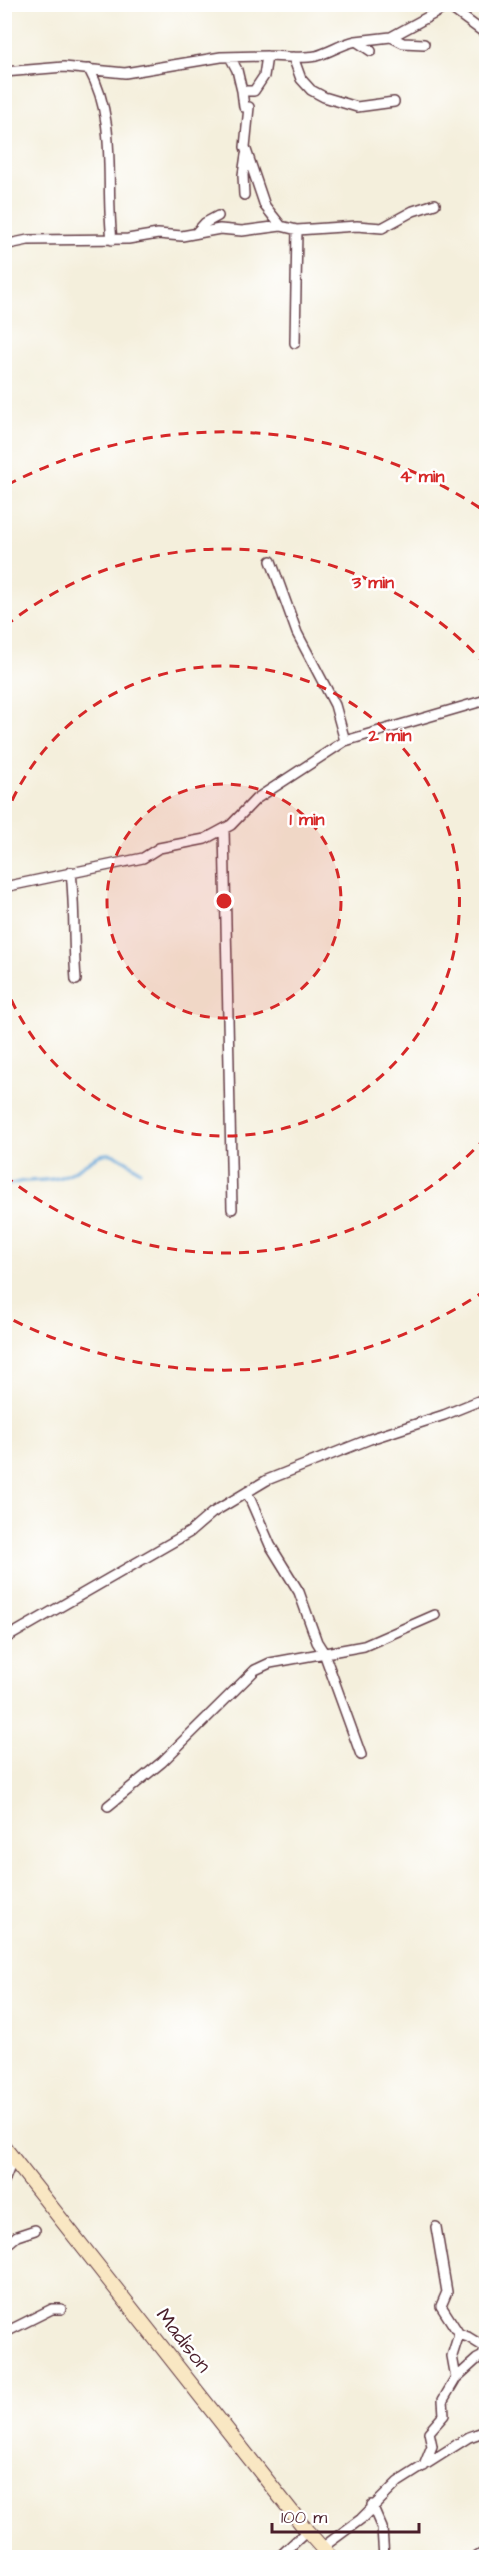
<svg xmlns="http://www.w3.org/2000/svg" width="491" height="2562" viewBox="0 0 491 2562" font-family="'Architects Daughter',sans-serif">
<rect width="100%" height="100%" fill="#fff"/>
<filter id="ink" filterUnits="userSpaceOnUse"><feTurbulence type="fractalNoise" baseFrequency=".0167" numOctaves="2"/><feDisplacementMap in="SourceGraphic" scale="12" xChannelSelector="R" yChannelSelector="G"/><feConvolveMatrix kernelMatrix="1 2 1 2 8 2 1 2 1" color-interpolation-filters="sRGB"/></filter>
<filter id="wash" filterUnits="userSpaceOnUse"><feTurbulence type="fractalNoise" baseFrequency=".008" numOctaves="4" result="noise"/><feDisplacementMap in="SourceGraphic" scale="24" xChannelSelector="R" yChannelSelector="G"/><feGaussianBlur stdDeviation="1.35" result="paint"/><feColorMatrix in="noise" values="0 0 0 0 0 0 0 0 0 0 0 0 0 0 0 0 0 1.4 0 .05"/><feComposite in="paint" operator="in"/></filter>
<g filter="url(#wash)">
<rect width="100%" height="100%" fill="#f4efdc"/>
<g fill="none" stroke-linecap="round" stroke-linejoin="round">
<path stroke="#66a7da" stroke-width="3" d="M 4,1186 C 12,1184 20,1181 28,1181 C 40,1180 49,1181 61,1177 C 99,1163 97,1136 140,1171"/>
</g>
</g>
<g filter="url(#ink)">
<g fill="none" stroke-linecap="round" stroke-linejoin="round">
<defs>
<path id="street" d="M 391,37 L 448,6 L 486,34
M 356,41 L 391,37 L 403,43 L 424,44
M 267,56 C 283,56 301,59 316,56 C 331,52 341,44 356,41 L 371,51
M 293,57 L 301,79 L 311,90 L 324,97 L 357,107 L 394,102
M 89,69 C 118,121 105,183 112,240
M 4,72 L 64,67 L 125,73 L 221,57 L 267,56 L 264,76 L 254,91 L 242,91 L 237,70 L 230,57
M 242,91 L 244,107 L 249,107 L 245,147 L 265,206 L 281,226 L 297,230 L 357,226 L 382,228 L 413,211 L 435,204
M 244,195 L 243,175 L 246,155
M 196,233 L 205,223 L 218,216
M 4,245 L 28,240 L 128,239 L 158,234 L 182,236 L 220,229 L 242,231 L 281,226
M 295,343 L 297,230
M 271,561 L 297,633 L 335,705 L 345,741
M 224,829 L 232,1209
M 71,872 C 75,908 73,943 76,980
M 4,887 L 143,858 L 159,848 L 205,839 L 231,825 L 256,799 L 345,741 L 486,700
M 247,1492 L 270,1545 L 299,1592 L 317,1642 L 324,1653 L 361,1755
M 4,1639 L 190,1532 L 212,1513 L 267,1480 L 370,1439 L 444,1415 L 486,1398
M 108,1806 L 162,1762 L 255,1670 L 270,1663 L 364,1646 L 435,1615
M 4,2181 L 13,2159
M 436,2227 L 447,2292 L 441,2306 L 459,2334 L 468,2337 L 486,2348
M 4,2247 L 17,2236 L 35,2230
M 4,2333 L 52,2309 L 61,2309
M 456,2378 L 477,2359 L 483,2356 L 485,2349
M 424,2466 L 432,2446 L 429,2432 L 444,2415 L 443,2400 L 456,2378 L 452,2356 L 459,2334
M 372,2505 L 382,2528 L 384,2558
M 323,2547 L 361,2519 L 398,2482 L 469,2437 L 486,2431
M 278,2558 L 307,2531
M 475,2558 L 486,2551"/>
<path id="secondary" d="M 4,2147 L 307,2531 L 331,2558"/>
</defs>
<use href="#street" stroke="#643e46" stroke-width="12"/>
<use href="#secondary" stroke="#643e46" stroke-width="16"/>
<use href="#street" stroke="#fff" stroke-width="9"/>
<use href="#secondary" stroke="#f9e7c3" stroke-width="14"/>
</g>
</g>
<circle cx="224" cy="901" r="117" fill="#d62828" fill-opacity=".12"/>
<g fill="none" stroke="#d62828" stroke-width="3" stroke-dasharray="10 8">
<circle cx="224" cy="901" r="117"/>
<path d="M5 817A235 235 0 1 1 5 985"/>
<path d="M486 1137A352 352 0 0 1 5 1176M5 626A352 352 0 0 1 486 665"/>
<path d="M486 1290A469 469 0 0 1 7 1317M7 485A469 469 0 0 1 486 512"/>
</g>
<g text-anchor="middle" stroke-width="5" stroke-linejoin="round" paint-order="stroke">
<g font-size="21" fill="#4a1f2b" stroke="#fff">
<text transform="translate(184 2340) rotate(52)" y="7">Madison</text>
</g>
</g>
<circle cx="224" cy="901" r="9" fill="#d62828" stroke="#fff" stroke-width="3"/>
<g font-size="18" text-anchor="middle" font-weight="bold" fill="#d62828" stroke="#fff" stroke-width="5" stroke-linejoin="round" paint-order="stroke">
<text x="422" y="482">4 min</text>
<text x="373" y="588">3 min</text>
<text x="390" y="741">2 min</text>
<text x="307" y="825">1 min</text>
</g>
<rect width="491" height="2562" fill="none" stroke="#fff" stroke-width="24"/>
<path d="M272 2523v9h147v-9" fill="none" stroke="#4a1f2b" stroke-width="3"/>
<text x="281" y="2523" font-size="18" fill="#4a1f2b" stroke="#ffffff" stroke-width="4.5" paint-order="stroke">100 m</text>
</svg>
